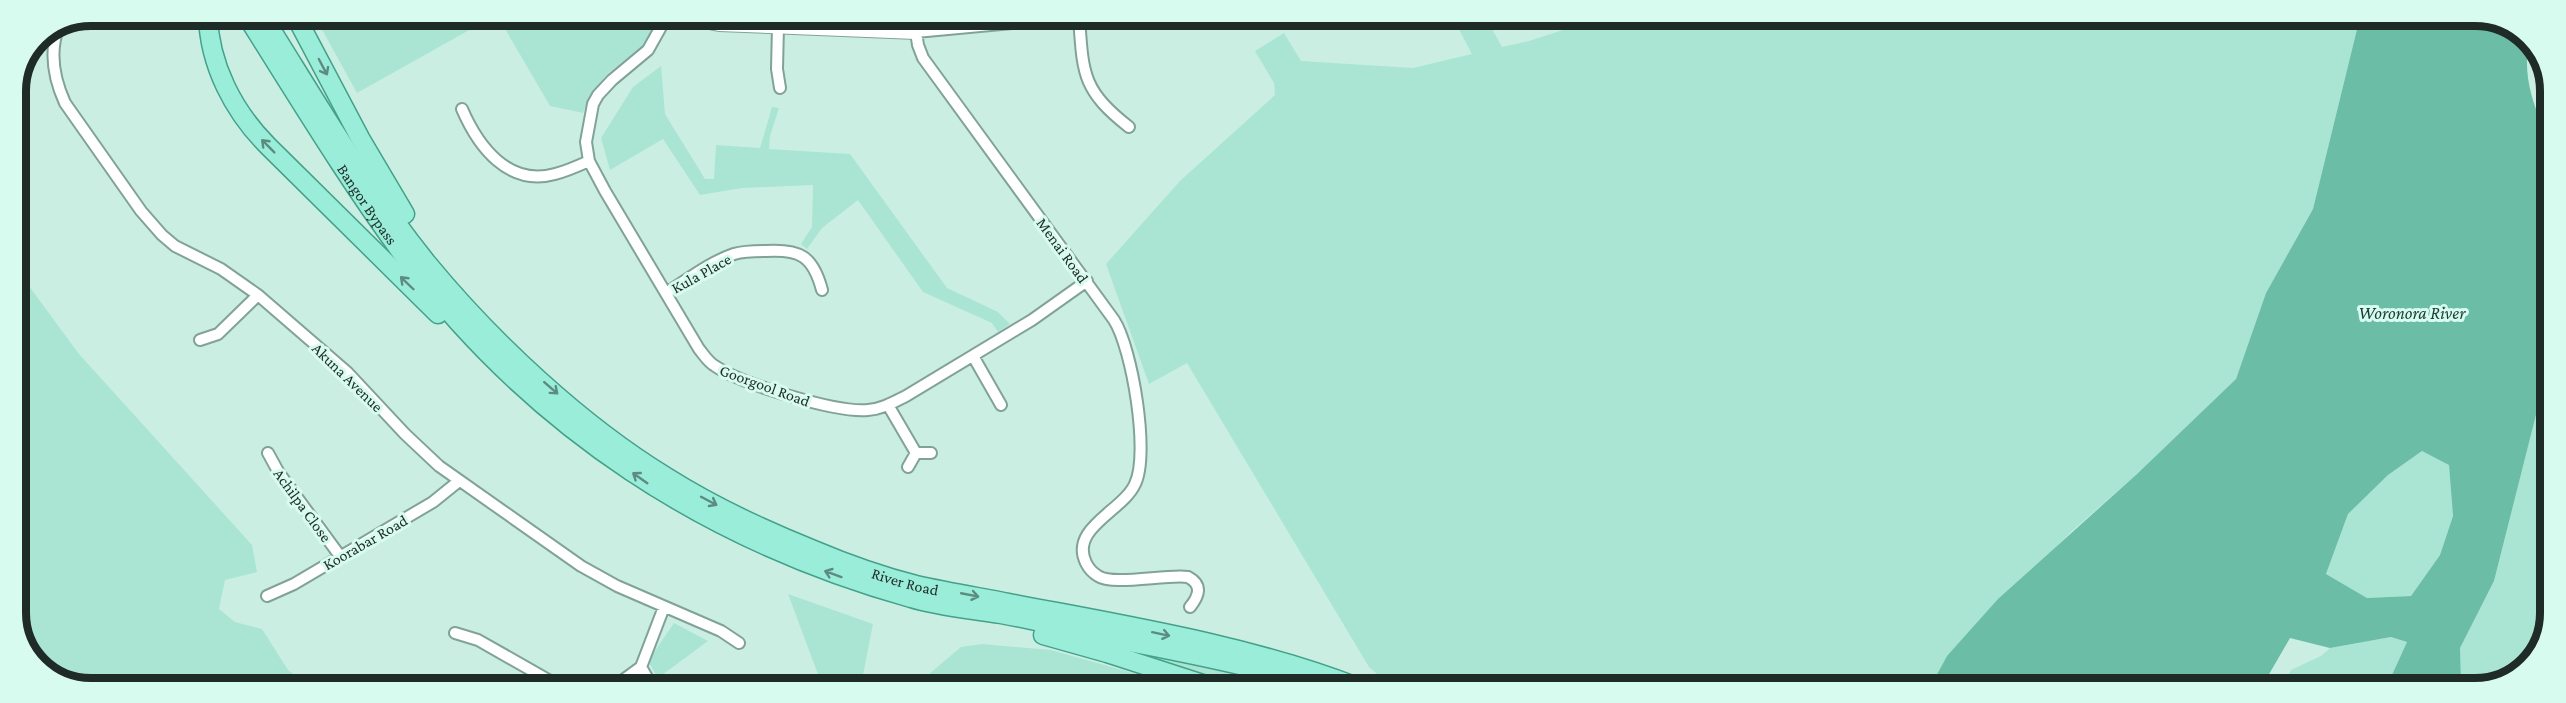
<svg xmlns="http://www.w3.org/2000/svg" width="2566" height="703" viewBox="0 0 2566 703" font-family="'Crimson Pro',serif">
<rect width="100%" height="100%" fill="#cbeee3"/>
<path fill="#aae5d3" d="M 314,15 L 496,15 L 357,93 Z
M 497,15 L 642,16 L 654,24 L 644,45 L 607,74 L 589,97 L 583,113 L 550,106 Z
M 1452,16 L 1485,16 L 1502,47 L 1529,41 L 1603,17 L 2360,17 L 2313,209 L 2266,293 L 2236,379 L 2137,474 L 2072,531 L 1947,656 L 1930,687 L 1392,687 L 1369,667 L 1187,363 L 1149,384 L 1106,264 L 1180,181 L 1275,95 L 1274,83 L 1255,51 L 1284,33 L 1301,61 L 1413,68 L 1472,54 Z
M 661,66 L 665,114 L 705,179 L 714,179 L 716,145 L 760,148 L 772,107 L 779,108 L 770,136 L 769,149 L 850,154 L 947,288 L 998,312 L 1010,324 L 998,332 L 992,323 L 923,292 L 858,200 L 822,228 L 807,249 L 801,244 L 812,227 L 813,185 L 742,188 L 700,195 L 663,139 L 610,170 L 601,138 L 633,87 Z
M 15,267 L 79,354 L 252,545 L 257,572 L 225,580 L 219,609 L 235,622 L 262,629 L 288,670 L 309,686 L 71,686 L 34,662 L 15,618 Z
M 2550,371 L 2549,632 L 2522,672 L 2476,688 L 2458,688 L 2461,682 L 2460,648 L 2494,581 L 2539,403 Z
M 2422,451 L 2449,464 L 2453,516 L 2440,555 L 2411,596 L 2367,598 L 2326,574 L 2348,514 L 2388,475 Z
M 788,594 L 873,624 L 863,675 L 822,685 Z
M 674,623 L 708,641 L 658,678 L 648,661 Z
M 2391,637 L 2407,642 L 2386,688 L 2282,688 L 2291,670 L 2321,656 L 2330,648 Z
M 982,644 L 1051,650 L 1133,673 L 1170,687 L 915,686 L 961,647 Z
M 1134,653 L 1254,676 L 1281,684 L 1280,687 L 1220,687 Z
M 366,674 L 383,680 L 426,675 L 439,686 L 344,686 Z"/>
<path fill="#6bbda6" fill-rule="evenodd" d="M 2360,17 L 2495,17 L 2532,41 C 2531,47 2527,53 2527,59 C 2526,89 2538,117 2551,143 L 2550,371 L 2539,403 L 2494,581 L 2460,648 L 2461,682 L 2458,688 L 2386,688 L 2407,642 L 2391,637 L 2330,648 L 2290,638 L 2261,688 L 1930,687 L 1947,656 L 1998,599 L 2137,474 L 2236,379 L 2266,293 L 2313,209 ZM 2422,451 L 2449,465 L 2453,516 L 2440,555 L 2411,596 L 2367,598 L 2326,574 L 2348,514 L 2388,475 Z"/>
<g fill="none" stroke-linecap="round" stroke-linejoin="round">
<defs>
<path id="minor" d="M 667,16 L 648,50 L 612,80 L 598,95 L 593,104 L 586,142 L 589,161 L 605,191 L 699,349 C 704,355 708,362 715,366 C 742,384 836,413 868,410 C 882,409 894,402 906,396 L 1032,320 L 1087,281
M 1089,16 L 916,32 L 918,45 L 923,58 L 1114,320 C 1132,348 1150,454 1135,484 C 1123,511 1069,528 1086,563 C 1088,567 1093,573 1098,576 C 1112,586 1167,574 1188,577 C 1203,585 1199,596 1190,607
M 1079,17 C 1083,74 1082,90 1129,127
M 778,26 L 777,69 L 780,88
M 58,28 C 49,54 54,79 65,103 L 141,211 L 162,235 L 175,246 L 221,269 L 258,295 L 347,372 L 405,434 L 439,466 L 581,566 L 617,586 L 721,631 L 739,643
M 462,109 C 478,146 508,187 555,174 C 567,171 578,166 589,161
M 666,293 C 687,280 710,262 734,254 C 744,251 755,251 766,251 C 800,249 813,256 822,290
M 200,340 L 218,334 L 258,295
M 973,356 L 1001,405
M 888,405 L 916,453
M 268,453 L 279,473 L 340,556
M 908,467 L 916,453 L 931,453
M 267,596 L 294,584 L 433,502 L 459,481
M 455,633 L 478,640 L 559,686
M 641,667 L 652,686
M 615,686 L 641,667 L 664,607"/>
<path id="tertiary" d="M 679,16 L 719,24 L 916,32"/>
<g id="primary">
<path d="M 208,15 C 209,65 234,112 268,146 L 438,314"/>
<path id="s1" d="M 246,15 C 298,97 349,182 407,260 C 535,429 707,541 911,598 C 940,607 971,609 1001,614 C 1045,622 1090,633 1134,643 C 1185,653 1237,663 1287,677"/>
<path id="s2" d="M 262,15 C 315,99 365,186 427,263 C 492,342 581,425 668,478 C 714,507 764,530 814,550 C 847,564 881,576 916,585 C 947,592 978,597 1009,603 C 1123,625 1249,645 1357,687"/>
<path d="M 295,15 L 360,138 L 405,214"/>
<path d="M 1043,635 L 1107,653 L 1212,687"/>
</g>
</defs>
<use href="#minor" stroke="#81a298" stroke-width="14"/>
<use href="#tertiary" stroke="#81a298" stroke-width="16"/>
<use href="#primary" stroke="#43a18a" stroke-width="21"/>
<use href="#minor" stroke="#fff" stroke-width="10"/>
<use href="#tertiary" stroke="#fff" stroke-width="14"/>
<use href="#primary" stroke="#9aedd9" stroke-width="18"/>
</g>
<defs><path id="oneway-shaft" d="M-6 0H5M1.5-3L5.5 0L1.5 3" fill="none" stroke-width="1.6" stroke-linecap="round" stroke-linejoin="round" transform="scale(1.5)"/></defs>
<g stroke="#5c8c80">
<use href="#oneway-shaft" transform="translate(323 67) rotate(62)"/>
<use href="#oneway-shaft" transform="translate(268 146) rotate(-135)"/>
<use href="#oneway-shaft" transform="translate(407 283) rotate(-136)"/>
<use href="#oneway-shaft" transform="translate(551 388) rotate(41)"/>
<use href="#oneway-shaft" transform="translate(640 478) rotate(-145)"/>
<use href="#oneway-shaft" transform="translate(709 501) rotate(28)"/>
<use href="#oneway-shaft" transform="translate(833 574) rotate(-160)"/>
<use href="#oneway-shaft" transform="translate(970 595) rotate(11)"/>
<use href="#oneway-shaft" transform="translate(1161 634) rotate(12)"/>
</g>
<g text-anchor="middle" stroke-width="6" stroke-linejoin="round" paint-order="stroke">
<g font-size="16" fill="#1e2b27" stroke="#d8fbf0">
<text dy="6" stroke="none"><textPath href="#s1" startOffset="225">Bangor Bypass</textPath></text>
<text transform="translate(1063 250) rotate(54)" y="6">Menai Road</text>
<text transform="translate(701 273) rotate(-29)" y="6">Kula Place</text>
<text transform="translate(348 377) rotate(44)" y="6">Akuna Avenue</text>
<text transform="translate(765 385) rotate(20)" y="6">Goorgool Road</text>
<text transform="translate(303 505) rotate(54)" y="6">Achilpa Close</text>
<text transform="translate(365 542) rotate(-30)" y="6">Koorabar Road</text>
<text dy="6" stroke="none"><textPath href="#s2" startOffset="882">River Road</textPath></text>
</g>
<g font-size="18" font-style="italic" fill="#173d34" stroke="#d8fbf0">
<text x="2412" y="319">Woronora River</text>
</g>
</g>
<path d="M0 0H2566V703H0ZM91 26H2475A65 65 0 0 1 2540 91V613A65 65 0 0 1 2475 678H91A65 65 0 0 1 26 613V91A65 65 0 0 1 91 26Z" fill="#d8fbf0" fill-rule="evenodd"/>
<path fill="none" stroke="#1e2b27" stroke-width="8" d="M91 26H2475A65 65 0 0 1 2540 91V613A65 65 0 0 1 2475 678H91A65 65 0 0 1 26 613V91A65 65 0 0 1 91 26Z"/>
</svg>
